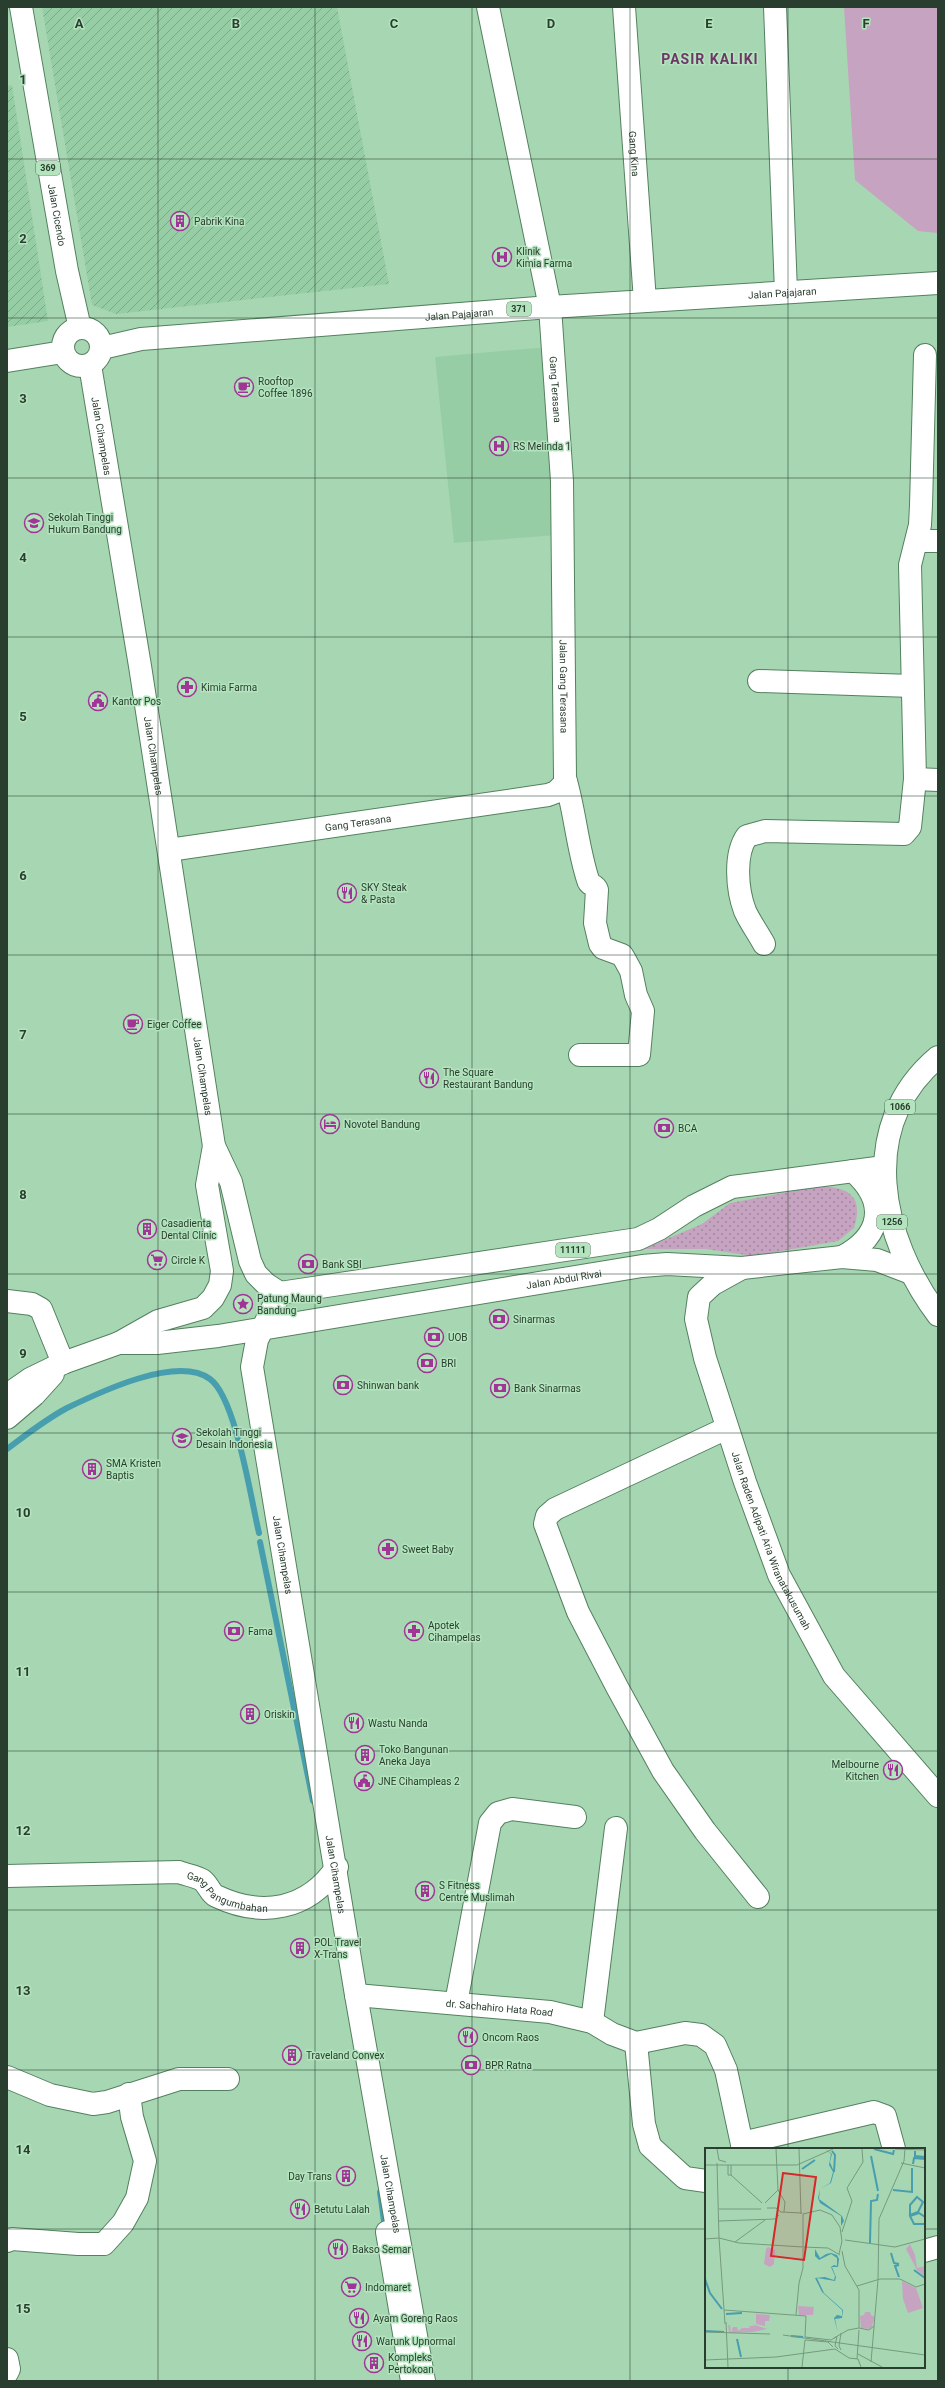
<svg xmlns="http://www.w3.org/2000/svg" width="945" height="2388" viewBox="0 0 945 2388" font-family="Roboto,sans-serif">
<defs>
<pattern id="industrial-furrows" width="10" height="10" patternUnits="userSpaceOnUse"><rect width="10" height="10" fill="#97cda4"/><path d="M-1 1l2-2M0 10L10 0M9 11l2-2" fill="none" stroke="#7ba886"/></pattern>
<pattern id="park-dots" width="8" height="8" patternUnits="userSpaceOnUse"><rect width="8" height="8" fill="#c6a3c0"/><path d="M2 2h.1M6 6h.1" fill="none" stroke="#a1869c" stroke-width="1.8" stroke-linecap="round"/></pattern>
</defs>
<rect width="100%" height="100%" fill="#a7d7b2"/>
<path fill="#97cda4" d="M 548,347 L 558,535 L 454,543 L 435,357 Z"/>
<path fill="url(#industrial-furrows)" d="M 42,7 L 337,7 L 389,284 L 116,314 L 92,305 Z
M 12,85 L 48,321 L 7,327 L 7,86 Z"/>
<path fill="#c6a3c0" d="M 844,7 L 938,7 L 938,233 L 918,231 L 855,180 Z"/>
<path fill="url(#park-dots)" d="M 819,1186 C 849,1187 864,1196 854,1228 L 838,1241 L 753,1256 L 706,1249 L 643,1249 L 702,1224 L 730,1203 Z"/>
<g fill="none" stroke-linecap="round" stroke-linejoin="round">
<path stroke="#479eae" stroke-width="6" d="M 7,1449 C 26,1435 46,1419 67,1408 C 100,1392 177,1355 210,1379 C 236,1398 251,1500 259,1533
M 260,1542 L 313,1801
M 380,2192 L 385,2228"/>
<defs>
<g id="street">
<path id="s1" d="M 488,7 L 550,307 L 562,481 L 565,778 C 575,811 577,846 588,880 C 589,886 595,884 597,890 L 595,923 L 600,944 L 603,948 L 622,955 L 625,960 L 631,971 L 636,995 L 643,1011 L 639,1055 L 580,1055"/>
<path id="s2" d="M 624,7 L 645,301"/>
<path d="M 775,7 L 786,292"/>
<path d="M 925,355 L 921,505 L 920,525 L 910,565 L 915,779 L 938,780"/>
<path d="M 917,541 L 938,541"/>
<path d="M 759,681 L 912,686"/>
<path id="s3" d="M 169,850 L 548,795 L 556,792 L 566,782"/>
<path d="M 764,944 C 758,933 750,922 745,911 C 737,890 734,854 747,836 L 765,831 L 904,834 L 910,827 L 915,779"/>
<path d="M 7,1301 L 32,1304 L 41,1309 L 63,1363"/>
<path d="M 727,1428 L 555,1509 L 547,1516 L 545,1524 L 578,1612 L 617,1687 L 663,1771 L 705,1831 L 758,1897"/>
<path id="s4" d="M 7,1876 L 179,1872 C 186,1875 196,1876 202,1880 C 208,1884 210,1893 216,1896 C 262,1918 308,1910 337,1867"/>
<path id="s5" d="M 356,1995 L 550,2012 L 592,2022 L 612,2034 L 636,2043 L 685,2033 L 701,2035 L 715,2045 L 726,2070 L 743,2149"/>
<path d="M 456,2003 L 490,1823 L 498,1813 L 512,1809 L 575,1817"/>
<path d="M 592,2022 L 616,1828"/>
<path d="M 636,2043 L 644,2124 L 650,2146 L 685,2178 L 706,2181"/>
<path d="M 7,2077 L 50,2095 L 93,2104 L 107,2102 L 179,2079 L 228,2079"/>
<path d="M 742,2143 L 874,2112 L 885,2116 L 894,2149"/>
<path d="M 387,2232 L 412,2381"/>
<path d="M 7,2241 L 12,2239 L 78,2244 L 104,2244 L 123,2223 L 137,2198 L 145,2161 L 132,2117 L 129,2094"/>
<path d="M 924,2251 L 938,2247"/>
<path d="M 7,2359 L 9,2369 L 7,2373"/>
</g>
<g id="primary">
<path id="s6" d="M 21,7 L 67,271 L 80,328"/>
<circle cx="82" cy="347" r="19"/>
<path id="s7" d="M 102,348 L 141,339 L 550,307 L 938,283"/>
<path d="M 7,361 L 63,352"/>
<path id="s8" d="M 90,365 L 140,666 L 214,1146 L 231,1182 L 250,1261 L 256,1274 L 266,1284 L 280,1293"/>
<path d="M 938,1057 C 855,1127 881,1239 938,1315"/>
<path d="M 842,1257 C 882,1236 888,1202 853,1171"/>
<path id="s9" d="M 742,1268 L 713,1284 L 699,1297 L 696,1319 L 705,1358 L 745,1482 L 779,1575 L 834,1676 L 938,1796"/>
<path id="s10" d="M 280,1293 L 257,1340 L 252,1367 L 356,1995 L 424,2381"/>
<path d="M 280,1293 L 638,1239 L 659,1229 L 694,1206 L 732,1187 L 884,1167"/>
<path id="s11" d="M 119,1343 L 157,1343 L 218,1336 L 642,1266 L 667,1264 L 742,1268 L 842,1257 L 877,1260 L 911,1273"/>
<path d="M 7,1395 L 30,1379 L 63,1363 L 119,1343 L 158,1321 L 203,1308 L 213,1298 L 220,1285 L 222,1271 L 207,1185 L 214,1146"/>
<path d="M 7,1418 L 34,1395 L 53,1374"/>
</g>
</defs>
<use href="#street" stroke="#53815f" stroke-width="24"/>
<use href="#primary" stroke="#53815f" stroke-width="24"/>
<use href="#street" stroke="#fff" stroke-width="22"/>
<use href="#primary" stroke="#fff" stroke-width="22"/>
</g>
<path fill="none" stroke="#2a3e2f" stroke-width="1" stroke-opacity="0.55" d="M 158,7 L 158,2381M 315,7 L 315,2381M 472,7 L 472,2381M 630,7 L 630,2381M 788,7 L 788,2149M 7,159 L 938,159M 7,318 L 938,318M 7,478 L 938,478M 7,637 L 938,637M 7,796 L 938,796M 7,955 L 938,955M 7,1114 L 938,1114M 7,1274 L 938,1274M 7,1433 L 938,1433M 7,1592 L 938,1592M 7,1751 L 938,1751M 7,1910 L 938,1910M 7,2070 L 938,2070M 7,2229 L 706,2229M 924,2229 L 938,2229M 788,2367 L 788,2381"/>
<defs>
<symbol id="building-ring" viewBox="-11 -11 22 22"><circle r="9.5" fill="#b3e4be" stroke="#a03596" stroke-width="1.5"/><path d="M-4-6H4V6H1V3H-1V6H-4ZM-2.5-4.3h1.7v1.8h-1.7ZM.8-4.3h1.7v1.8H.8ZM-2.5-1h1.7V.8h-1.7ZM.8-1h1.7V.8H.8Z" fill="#a03596"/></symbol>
<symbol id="hospital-ring" viewBox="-11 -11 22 22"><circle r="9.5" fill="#b3e4be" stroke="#a03596" stroke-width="1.5"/><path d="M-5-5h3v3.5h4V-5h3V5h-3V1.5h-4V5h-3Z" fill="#a03596"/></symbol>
<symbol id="cafe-ring" viewBox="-11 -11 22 22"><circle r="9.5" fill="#b3e4be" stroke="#a03596" stroke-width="1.5"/><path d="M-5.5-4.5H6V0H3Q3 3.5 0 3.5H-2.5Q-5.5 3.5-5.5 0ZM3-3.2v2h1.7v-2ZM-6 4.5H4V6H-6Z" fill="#a03596"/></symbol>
<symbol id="university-ring" viewBox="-11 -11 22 22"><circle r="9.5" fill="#b3e4be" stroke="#a03596" stroke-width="1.5"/><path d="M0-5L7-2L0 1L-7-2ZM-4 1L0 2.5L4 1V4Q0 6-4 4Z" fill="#a03596"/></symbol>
<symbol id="pharmacy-ring" viewBox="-11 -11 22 22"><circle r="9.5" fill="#b3e4be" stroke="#a03596" stroke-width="1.5"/><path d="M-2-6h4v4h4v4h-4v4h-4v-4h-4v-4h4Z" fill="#a03596"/></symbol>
<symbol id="civic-ring" viewBox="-11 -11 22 22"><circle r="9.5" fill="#b3e4be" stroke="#a03596" stroke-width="1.5"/><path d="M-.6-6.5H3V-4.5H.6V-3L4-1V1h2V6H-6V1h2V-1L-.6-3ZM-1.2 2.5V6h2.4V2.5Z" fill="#a03596"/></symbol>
<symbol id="restaurant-ring" viewBox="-11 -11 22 22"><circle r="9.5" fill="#b3e4be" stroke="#a03596" stroke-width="1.5"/><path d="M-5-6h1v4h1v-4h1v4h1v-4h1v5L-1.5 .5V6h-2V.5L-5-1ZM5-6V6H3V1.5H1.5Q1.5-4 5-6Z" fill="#a03596"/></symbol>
<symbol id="hotel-ring" viewBox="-11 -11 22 22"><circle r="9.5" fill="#b3e4be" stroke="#a03596" stroke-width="1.5"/><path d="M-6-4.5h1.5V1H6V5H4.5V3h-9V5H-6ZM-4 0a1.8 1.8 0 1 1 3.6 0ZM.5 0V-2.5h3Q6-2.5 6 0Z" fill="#a03596"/></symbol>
<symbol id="bank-ring" viewBox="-11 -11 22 22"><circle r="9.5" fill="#b3e4be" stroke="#a03596" stroke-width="1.5"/><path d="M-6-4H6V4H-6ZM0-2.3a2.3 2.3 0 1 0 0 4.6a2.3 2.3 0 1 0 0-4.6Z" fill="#a03596"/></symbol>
<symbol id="supermarket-ring" viewBox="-11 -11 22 22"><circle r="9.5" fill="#b3e4be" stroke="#a03596" stroke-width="1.5"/><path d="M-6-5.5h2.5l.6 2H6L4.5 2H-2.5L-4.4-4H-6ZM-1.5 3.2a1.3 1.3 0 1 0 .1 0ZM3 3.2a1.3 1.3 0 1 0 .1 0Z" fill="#a03596"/></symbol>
<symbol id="sight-ring" viewBox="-11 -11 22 22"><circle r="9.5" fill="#b3e4be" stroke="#a03596" stroke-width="1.5"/><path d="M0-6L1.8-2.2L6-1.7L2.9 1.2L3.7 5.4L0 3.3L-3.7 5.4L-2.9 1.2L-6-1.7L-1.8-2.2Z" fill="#a03596"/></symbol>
</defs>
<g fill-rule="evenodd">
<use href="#building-ring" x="169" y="210" width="22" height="22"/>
<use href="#hospital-ring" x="491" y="246" width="22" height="22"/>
<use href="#cafe-ring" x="233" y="376" width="22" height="22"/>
<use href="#hospital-ring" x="488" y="435" width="22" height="22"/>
<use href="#university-ring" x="23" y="512" width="22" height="22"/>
<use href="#pharmacy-ring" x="176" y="676" width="22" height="22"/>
<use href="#civic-ring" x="87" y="690" width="22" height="22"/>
<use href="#restaurant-ring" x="336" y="882" width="22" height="22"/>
<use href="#cafe-ring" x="122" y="1013" width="22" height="22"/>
<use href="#restaurant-ring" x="418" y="1067" width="22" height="22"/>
<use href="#hotel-ring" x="319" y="1113" width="22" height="22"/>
<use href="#bank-ring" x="653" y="1117" width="22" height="22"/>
<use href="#building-ring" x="136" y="1218" width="22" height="22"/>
<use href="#supermarket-ring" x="146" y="1249" width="22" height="22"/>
<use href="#bank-ring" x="297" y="1253" width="22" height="22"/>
<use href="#sight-ring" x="232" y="1293" width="22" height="22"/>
<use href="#bank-ring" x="488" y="1308" width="22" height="22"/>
<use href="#bank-ring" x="423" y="1326" width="22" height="22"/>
<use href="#bank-ring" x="416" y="1352" width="22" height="22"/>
<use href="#bank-ring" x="332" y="1374" width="22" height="22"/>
<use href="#bank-ring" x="489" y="1377" width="22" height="22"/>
<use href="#university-ring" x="171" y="1427" width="22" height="22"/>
<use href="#building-ring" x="81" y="1458" width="22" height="22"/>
<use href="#pharmacy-ring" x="377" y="1538" width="22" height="22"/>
<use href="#bank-ring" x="223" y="1620" width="22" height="22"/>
<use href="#pharmacy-ring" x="403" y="1620" width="22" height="22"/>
<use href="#building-ring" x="239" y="1703" width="22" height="22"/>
<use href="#restaurant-ring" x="343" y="1712" width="22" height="22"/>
<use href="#building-ring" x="354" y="1744" width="22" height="22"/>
<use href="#restaurant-ring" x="882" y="1759" width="22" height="22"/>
<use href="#civic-ring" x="353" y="1770" width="22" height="22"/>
<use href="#building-ring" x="414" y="1880" width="22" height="22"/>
<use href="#building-ring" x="289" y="1937" width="22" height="22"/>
<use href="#restaurant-ring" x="457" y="2026" width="22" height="22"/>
<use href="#building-ring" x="281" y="2044" width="22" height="22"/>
<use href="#bank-ring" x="460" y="2054" width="22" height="22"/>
<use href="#building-ring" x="335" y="2165" width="22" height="22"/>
<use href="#restaurant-ring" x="289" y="2198" width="22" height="22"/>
<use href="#restaurant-ring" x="327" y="2238" width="22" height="22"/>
<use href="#supermarket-ring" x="340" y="2276" width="22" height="22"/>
<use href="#restaurant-ring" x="348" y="2307" width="22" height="22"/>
<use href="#restaurant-ring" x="351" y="2330" width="22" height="22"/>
<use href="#building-ring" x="363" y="2352" width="22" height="22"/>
</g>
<g text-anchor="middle" stroke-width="3" stroke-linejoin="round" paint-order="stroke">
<g fill="#b3e4be" stroke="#53705a" stroke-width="1">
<rect x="36" y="161" width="24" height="14" rx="3"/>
<rect x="507" y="302" width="24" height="14" rx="3"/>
<rect x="885" y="1100" width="30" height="14" rx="3"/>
<rect x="877" y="1215" width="30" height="14" rx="3"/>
<rect x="556" y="1243" width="34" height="14" rx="3"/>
</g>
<g font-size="9" font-weight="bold" fill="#2a3e2f">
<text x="48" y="171">369</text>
<text x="519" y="312">371</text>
<text x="900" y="1110">1066</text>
<text x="892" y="1225">1256</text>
<text x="573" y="1253">11111</text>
</g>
<g font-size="10" fill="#2a3e2f" stroke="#b3e4be">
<text dy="4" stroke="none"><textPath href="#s2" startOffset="147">Gang Kina</textPath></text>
<text dy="4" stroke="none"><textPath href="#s6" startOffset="211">Jalan Cicendo</textPath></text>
<text dy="4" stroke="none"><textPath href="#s7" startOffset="683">Jalan Pajajaran</textPath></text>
<text dy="4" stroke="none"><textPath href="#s7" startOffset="359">Jalan Pajajaran</textPath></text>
<text dy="4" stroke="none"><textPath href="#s1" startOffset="389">Gang Terasana</textPath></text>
<text dy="4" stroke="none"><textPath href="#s8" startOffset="72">Jalan Cihampelas</textPath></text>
<text dy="4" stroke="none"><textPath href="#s1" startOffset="686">Jalan Gang Terasana</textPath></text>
<text dy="4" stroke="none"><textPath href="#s8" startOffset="396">Jalan Cihampelas</textPath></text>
<text dy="4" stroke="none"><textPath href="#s3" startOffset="191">Gang Terasana</textPath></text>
<text dy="4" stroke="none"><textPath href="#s8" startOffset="720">Jalan Cihampelas</textPath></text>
<text dy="4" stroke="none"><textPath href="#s11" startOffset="450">Jalan Abdul Rivai</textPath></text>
<text dy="4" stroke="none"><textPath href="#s9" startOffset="309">Jalan Raden Adipati Aria Wiranatakusumah</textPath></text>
<text dy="4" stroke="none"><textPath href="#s10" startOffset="270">Jalan Cihampelas</textPath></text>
<text dy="4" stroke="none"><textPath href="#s10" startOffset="594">Jalan Cihampelas</textPath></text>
<text dy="4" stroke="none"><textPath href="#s4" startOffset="226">Gang Pangumbahan</textPath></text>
<text dy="4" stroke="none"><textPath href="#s5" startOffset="144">dr. Sachahiro Hata Road</textPath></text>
<text dy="4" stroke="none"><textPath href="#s10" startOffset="918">Jalan Cihampelas</textPath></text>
</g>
<g font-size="10" fill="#2a3e2f" stroke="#b3e4be" text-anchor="start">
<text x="194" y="225">Pabrik Kina</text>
<text x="516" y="255">Klinik<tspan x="516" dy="12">Kimia Farma</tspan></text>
<text x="258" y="385">Rooftop<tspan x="258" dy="12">Coffee 1896</tspan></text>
<text x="513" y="450">RS Melinda 1</text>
<text x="48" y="521">Sekolah Tinggi<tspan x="48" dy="12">Hukum Bandung</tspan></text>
<text x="201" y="691">Kimia Farma</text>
<text x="112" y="705">Kantor Pos</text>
<text x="361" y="891">SKY Steak<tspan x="361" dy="12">&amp; Pasta</tspan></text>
<text x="147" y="1028">Eiger Coffee</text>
<text x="443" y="1076">The Square<tspan x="443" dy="12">Restaurant Bandung</tspan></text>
<text x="344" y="1128">Novotel Bandung</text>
<text x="678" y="1132">BCA</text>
<text x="161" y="1227">Casadienta<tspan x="161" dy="12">Dental Clinic</tspan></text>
<text x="171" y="1264">Circle K</text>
<text x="322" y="1268">Bank SBI</text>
<text x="257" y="1302">Patung Maung<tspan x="257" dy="12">Bandung</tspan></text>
<text x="513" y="1323">Sinarmas</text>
<text x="448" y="1341">UOB</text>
<text x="441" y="1367">BRI</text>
<text x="357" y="1389">Shinwan bank</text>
<text x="514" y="1392">Bank Sinarmas</text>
<text x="196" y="1436">Sekolah Tinggi<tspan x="196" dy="12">Desain Indonesia</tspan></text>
<text x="106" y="1467">SMA Kristen<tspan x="106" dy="12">Baptis</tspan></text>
<text x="402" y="1553">Sweet Baby</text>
<text x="428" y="1629">Apotek<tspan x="428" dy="12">Cihampelas</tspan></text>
<text x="248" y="1635">Fama</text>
<text x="264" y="1718">Oriskin</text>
<text x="368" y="1727">Wastu Nanda</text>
<text x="379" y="1753">Toko Bangunan<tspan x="379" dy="12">Aneka Jaya</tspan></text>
<text x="879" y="1768" text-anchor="end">Melbourne<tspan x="879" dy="12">Kitchen</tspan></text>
<text x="378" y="1785">JNE Cihampleas 2</text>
<text x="439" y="1889">S Fitness<tspan x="439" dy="12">Centre Muslimah</tspan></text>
<text x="314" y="1946">POL Travel<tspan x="314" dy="12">X-Trans</tspan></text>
<text x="482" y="2041">Oncom Raos</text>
<text x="306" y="2059">Traveland Convex</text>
<text x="485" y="2069">BPR Ratna</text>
<text x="332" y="2180" text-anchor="end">Day Trans</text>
<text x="314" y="2213">Betutu Lalah</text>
<text x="352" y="2253">Bakso Semar</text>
<text x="365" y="2291">Indomaret</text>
<text x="373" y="2322">Ayam Goreng Raos</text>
<text x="376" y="2345">Warunk Upnormal</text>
<text x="388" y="2361">Kompleks<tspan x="388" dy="12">Pertokoan</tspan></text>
</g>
<g font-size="14" font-weight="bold" letter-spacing="1" fill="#6d3766" stroke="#b3e4be">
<text x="710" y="64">PASIR KALIKI</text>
</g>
</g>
<g transform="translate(705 2148)">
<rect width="220" height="220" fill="#a7d7b2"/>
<path d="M 63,99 L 70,102 L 69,116 L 65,119 L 59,116 L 61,101 ZM 51,166 L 65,167 L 64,173 L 60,173 L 60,178 L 51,176 ZM 47,176 L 62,181 L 48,184 L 24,185 L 23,177 L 25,177 L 26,185 L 28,179 L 32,179 L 33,183 L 37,180 L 45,180 L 44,178 L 50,178 Z" fill="#c6a3c0"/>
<path d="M 205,96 L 210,107 L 212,120 L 220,118 L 220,128 L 212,122 L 201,101 ZM 197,133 L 211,140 L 218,160 L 203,165 L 198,151 ZM 93,158 L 109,159 L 108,167 L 94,167 ZM 160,164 L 165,164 L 166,167 L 170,169 L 166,181 L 156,180 L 155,168 L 159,167 Z" fill="#c6a3c0"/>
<path d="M 121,1 L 127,6 L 125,14 L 129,24 L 126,35 L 115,41 L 114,51 L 137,68 L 139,73 L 136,78 L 136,68 L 115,55 L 113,50 L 115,41 L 125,35 L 128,24 L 124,17 L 126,6 ZM 110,101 L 115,110 L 121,106 L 126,105 L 132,107 L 134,111 L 133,119 L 127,119 L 131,129 L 130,133 L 112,130 L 119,145 L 138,162 L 137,170 L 130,171 L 133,185 L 129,170 L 132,167 L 137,168 L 137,162 L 117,144 L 110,130 L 120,129 L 129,132 L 130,128 L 126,119 L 129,117 L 132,118 L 132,110 L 126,106 L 114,112 L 110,108 Z" fill="#479eae"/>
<path fill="none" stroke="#479eae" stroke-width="2" d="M 169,1 L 188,6 L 189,2M 127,3 L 130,7 L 129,24M 210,3 L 210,8 L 220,9M 166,8 L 173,43M 208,16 L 209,10 L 220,11M 97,21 L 110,12M 188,42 L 207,44 L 207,20M 212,49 L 218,54 L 213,64 L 205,67 L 205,57 ZM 220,69 L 214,65 L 205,68 L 209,76 L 220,76M 165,95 L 166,53 L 172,52 L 173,46M 186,105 L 189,115 L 194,116M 194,117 L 190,118 L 194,129M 209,122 L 220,130M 0,131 L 5,145 L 17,161M 21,166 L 37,165M 0,183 L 19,184M 86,188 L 98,189M 32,191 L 36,209"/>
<path fill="none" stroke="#759a7e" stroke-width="1" d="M 12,1 L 14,12 L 21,14M 71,1 L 73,42 L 80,54 L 79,64M 94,1 L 96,66M 190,1 L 220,2M 196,15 L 220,20M 0,17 L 92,17 L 128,1M 23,17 L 23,27 L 26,27M 26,17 L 26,27 L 57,55M 60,55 L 73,42M 62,60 L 71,60 L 76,64 L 97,65M 14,61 L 56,61M 14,73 L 70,71 L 74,67M 137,84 L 147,53 L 142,40 L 158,14 L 157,1M 0,91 L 14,90 L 12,15M 140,92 L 190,99 L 220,91M 30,94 L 60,72M 98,99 L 98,66 L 115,62 L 127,67 L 135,79 L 137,93 L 134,106M 98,99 L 123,100 L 135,107M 137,103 L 140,118 L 154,142 L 154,180M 152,138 L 175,131 L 195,131 L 211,139 L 220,136M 19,162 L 101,168 L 100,189 L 126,192 L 131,189M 91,167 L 94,135 L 98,120 L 98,100M 21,174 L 23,219M 20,176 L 14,90 L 34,95 L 98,99M 154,180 L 164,182 L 169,178M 0,184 L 65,186M 136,185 L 134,198 L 136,202M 78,187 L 220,207M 132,188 L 130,198 L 133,201M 129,190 L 143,182 L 154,180M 153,206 L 177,219M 152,211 L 154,182M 0,212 L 71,209 L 130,201 L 144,210 L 153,211 L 156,219M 166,214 L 173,132 L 174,71 L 199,13 L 200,1M 97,219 L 100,192 L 123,194 L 128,199"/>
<path fill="#d62828" fill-opacity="0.15" stroke="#d62828" stroke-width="2" d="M 78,25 L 111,29 L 99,112 L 66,108 Z"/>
<rect width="220" height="220" fill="none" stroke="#2a3e2f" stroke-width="2"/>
</g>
<g font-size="13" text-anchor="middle" font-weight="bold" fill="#2a3e2f" stroke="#b3e4be" stroke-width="3" stroke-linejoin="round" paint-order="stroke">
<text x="79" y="28">A</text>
<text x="236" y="28">B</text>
<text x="394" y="28">C</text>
<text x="551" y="28">D</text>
<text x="709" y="28">E</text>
<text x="866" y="28">F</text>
<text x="23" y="84">1</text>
<text x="23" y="243">2</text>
<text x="23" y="403">3</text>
<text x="23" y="562">4</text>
<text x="23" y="721">5</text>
<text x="23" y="880">6</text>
<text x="23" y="1039">7</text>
<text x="23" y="1199">8</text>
<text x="23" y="1358">9</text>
<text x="23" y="1517">10</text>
<text x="23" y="1676">11</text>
<text x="23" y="1835">12</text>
<text x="23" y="1995">13</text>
<text x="23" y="2154">14</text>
<text x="23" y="2313">15</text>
</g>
<rect width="945" height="2388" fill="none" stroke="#2a3e2f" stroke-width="16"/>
</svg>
